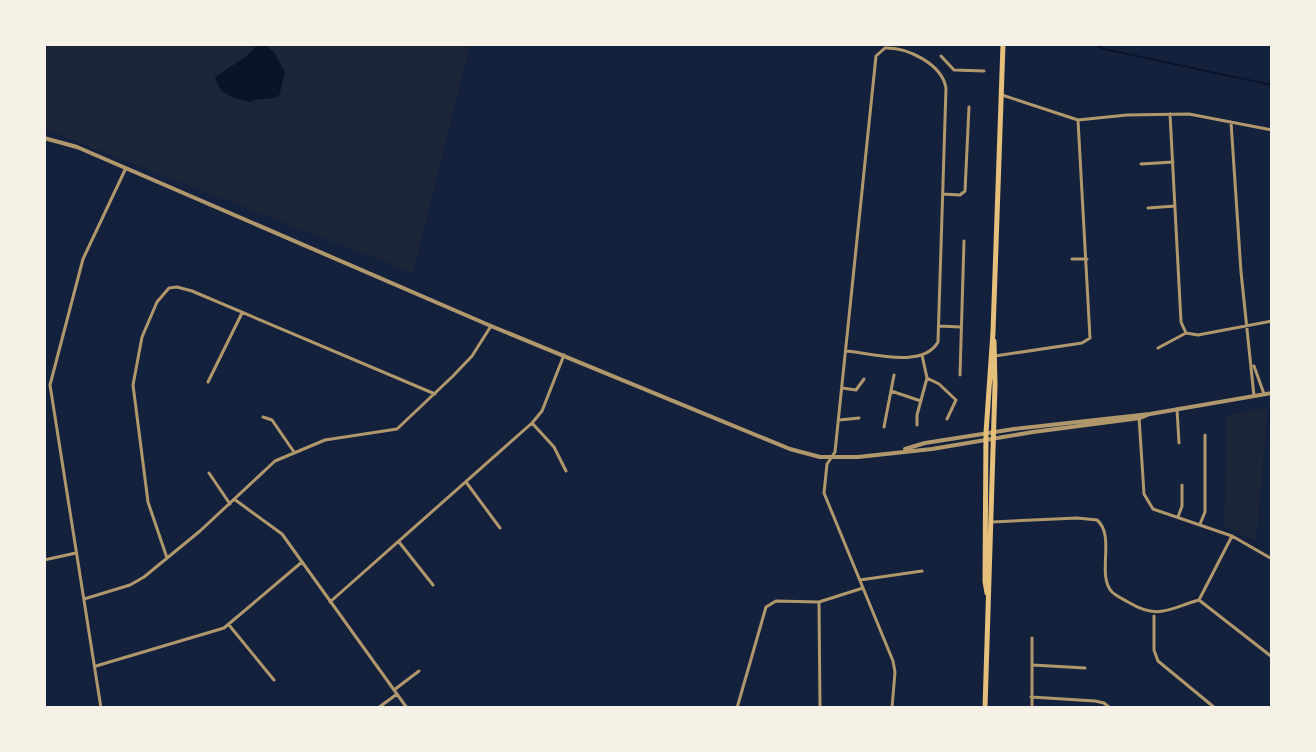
<svg xmlns="http://www.w3.org/2000/svg" width="1316" height="752" viewBox="0 0 1316 752" font-family="'PT Serif',serif">
<rect width="100%" height="100%" fill="#14213d"/>
<path fill="#1d2539" d="M 44,44 L 470,44 L 413,273 L 44,129 Z
M 1268,408 L 1256,541 L 1224,526 L 1227,415 Z"/>
<path fill="#0b132b" d="M 257,45 L 265,45 L 274,52 L 285,72 L 279,96 C 269,101 259,97 250,102 C 233,97 220,97 215,77 L 247,56 Z"/>
<g fill="none" stroke-linecap="round" stroke-linejoin="round">
<path stroke="#0b132b" stroke-width="2" d="M 1094,44 L 1104,49 L 1272,85"/>
<path stroke="#b1986c" stroke-width="3" d="M 941,56 L 954,70 L 984,71
M 1002,95 L 1078,120 L 1127,115 L 1189,114 L 1272,130
M 1170,114 L 1181,322 L 1186,333
M 1231,122 L 1241,272 L 1254,396
M 1141,164 L 1173,162
M 943,194 L 960,195 L 965,191 L 969,107
M 1148,208 L 1175,206
M 1072,259 L 1087,259
M 939,326 L 961,327
M 1186,333 L 1198,335 L 1272,321
M 1158,348 L 1186,333
M 846,351 C 871,353 923,369 938,342 L 946,88 C 942,64 907,47 885,48 L 876,56 L 835,452 L 827,464 L 824,493 L 893,661 L 895,672 L 892,708
M 995,356 L 1082,343 L 1090,338 L 1078,120
M 1254,366 L 1264,394
M 960,375 L 964,241
M 927,378 L 939,384 L 956,400 L 947,419
M 208,382 L 242,313
M 842,388 L 856,390 L 864,379
M 891,391 L 921,401
M 1177,409 L 1179,443
M 263,417 L 272,420 L 294,452
M 1139,417 L 1144,494 L 1153,509 L 1232,536 L 1272,559
M 839,420 L 859,418
M 532,423 L 554,447 L 566,471
M 917,425 L 917,415 L 927,378 L 922,355
M 884,427 L 894,375
M 209,473 L 230,504
M 466,482 L 500,528
M 234,499 L 282,534 L 407,708
M 1178,517 L 1182,506 L 1182,485
M 992,522 L 1077,518 L 1097,520 C 1116,536 1096,575 1112,592 C 1116,596 1123,599 1128,602 C 1158,620 1168,609 1199,600 L 1232,536
M 1200,524 L 1205,512 L 1205,435
M 399,542 L 433,585
M 167,558 L 148,502 L 133,385 L 142,337 L 157,302 L 169,288 L 177,287 L 192,291 L 435,394
M 44,560 L 76,553
M 860,580 L 922,571
M 84,599 L 130,585 L 144,577 L 200,531 L 275,461 L 325,440 L 397,429 L 453,376 L 472,356 L 491,326
M 1199,600 L 1272,657
M 330,602 L 532,423 L 542,411 L 564,355
M 819,602 L 820,708
M 1154,616 L 1154,650 L 1158,661 L 1215,708
M 229,625 L 274,680
M 1033,665 L 1085,668
M 96,666 L 224,628 L 302,562
M 394,690 L 419,671
M 1031,697 L 1095,701 L 1104,703 L 1110,708
M 44,707 L 47,708
M 101,708 L 50,385 L 83,259 L 125,170
M 378,708 L 397,694
M 737,708 L 766,607 L 776,601 L 819,602 L 863,588
M 1032,708 L 1032,638"/>
<path stroke="#b1986c" stroke-width="4" d="M 44,138 L 77,147 L 491,326 L 790,449 L 820,457 L 858,457 L 932,449 L 1033,432 L 1140,418 L 1150,414
M 905,449 L 925,443 L 1014,429 L 1150,414 L 1272,393"/>
<path stroke="#e5c07b" stroke-width="5" d="M 987,593 L 985,581 L 986,433 L 993,332 L 1003,44
M 985,708 L 995,385 L 994,341"/>
</g>
<rect width="1316" height="752" fill="none" stroke="#f6f1e7" stroke-width="92"/>
</svg>
